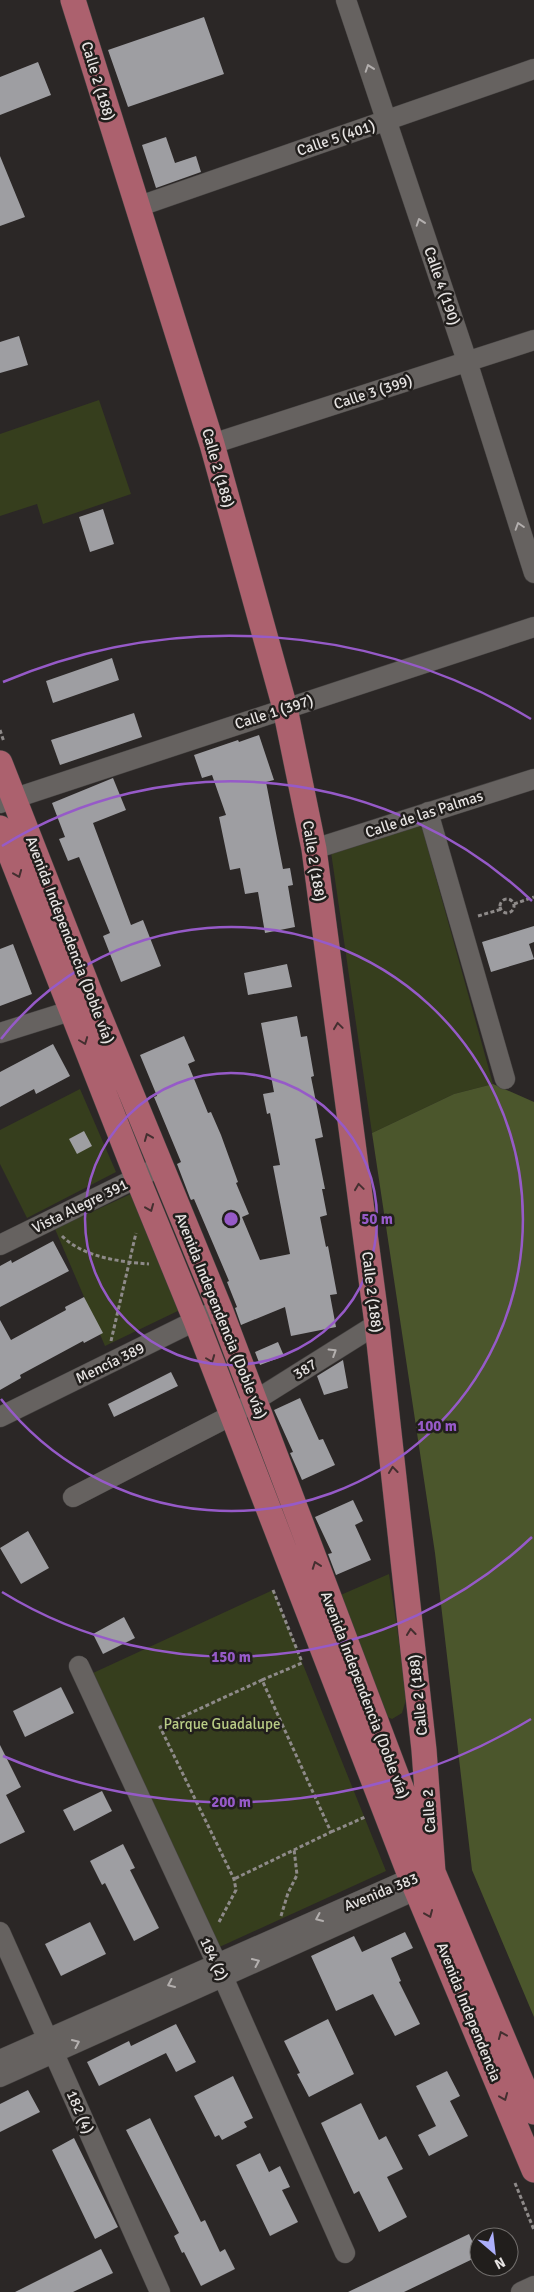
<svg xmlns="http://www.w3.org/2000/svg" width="534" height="2292" viewBox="0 0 534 2292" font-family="Signika,sans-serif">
<rect width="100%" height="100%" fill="#2b2726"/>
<path fill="#363e1d" d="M 99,400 L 131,494 L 43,524 L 37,504 L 0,516 L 0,434 Z
M 421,824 L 493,1084 L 454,1094 L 372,1133 L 331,852 Z
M 80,1089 L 116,1172 L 27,1218 L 0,1164 L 0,1130 Z
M 133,1193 L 184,1308 L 105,1346 L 55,1229 Z
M 389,1574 L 407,1696 L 402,1713 L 392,1719 L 381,1714 L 336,1597 Z
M 273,1590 L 386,1871 L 215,1949 L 93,1673 Z"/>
<path fill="#4b562c" d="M 493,1084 L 534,1102 L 534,2017 L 472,1870 L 435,1553 L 372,1133 L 454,1094 Z"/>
<path fill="#9e9ea2" d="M 204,17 L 224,74 L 128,107 L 108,50 Z
M 38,62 L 51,95 L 0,115 L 0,77 Z
M 166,137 L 175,163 L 196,156 L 201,172 L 156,188 L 142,145 Z
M 0,156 L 25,217 L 0,226 Z
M 19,336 L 28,365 L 0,373 L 0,342 Z
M 103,509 L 114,544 L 90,552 L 79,517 Z
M 112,658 L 119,680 L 53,703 L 46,681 Z
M 134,713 L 142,737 L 60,765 L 51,740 Z
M 259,735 L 274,780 L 266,782 L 283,869 L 290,868 L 293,885 L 288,886 L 295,927 L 265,933 L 258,892 L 245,894 L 240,868 L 230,870 L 219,817 L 226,815 L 212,775 L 202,778 L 194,755 L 238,740 L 239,742 Z
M 113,778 L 126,810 L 93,823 L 131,925 L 143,920 L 161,966 L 121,982 L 103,936 L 110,933 L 79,857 L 68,861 L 59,839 L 65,837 L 52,803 Z
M 534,926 L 534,942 L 529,944 L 534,959 L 491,972 L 482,942 Z
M 13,944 L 32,994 L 0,1006 L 0,949 Z
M 287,964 L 292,987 L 248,995 L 244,973 Z
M 297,1016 L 301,1037 L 307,1036 L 314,1076 L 311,1077 L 323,1137 L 315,1139 L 325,1189 L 322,1189 L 327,1215 L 320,1217 L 326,1247 L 328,1246 L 337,1294 L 330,1295 L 336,1327 L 291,1336 L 285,1307 L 241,1325 L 235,1308 L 237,1307 L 227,1282 L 229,1281 L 194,1199 L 191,1200 L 190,1198 L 177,1164 L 181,1162 L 154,1097 L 157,1096 L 140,1055 L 184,1036 L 195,1061 L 188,1064 L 208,1113 L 211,1112 L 221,1135 L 238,1182 L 236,1183 L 249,1214 L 242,1217 L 260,1260 L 290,1254 L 273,1166 L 280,1165 L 270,1113 L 267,1114 L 263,1094 L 274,1092 L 261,1023 Z
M 53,1044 L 70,1076 L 36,1094 L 34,1089 L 0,1107 L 0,1072 Z
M 84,1131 L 92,1146 L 77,1154 L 69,1139 Z
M 53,1241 L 69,1271 L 0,1307 L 0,1266 L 11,1260 L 12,1263 Z
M 84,1297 L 103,1333 L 84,1343 L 83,1341 L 20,1375 L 21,1378 L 0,1390 L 0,1320 L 11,1340 L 66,1310 L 65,1307 Z
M 278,1342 L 284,1356 L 260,1365 L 255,1352 Z
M 343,1360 L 348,1388 L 324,1395 L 317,1376 Z
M 171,1372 L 178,1386 L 114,1417 L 108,1404 Z
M 300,1398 L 319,1440 L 323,1439 L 335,1465 L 302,1480 L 290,1453 L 293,1452 L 274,1410 Z
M 353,1500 L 363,1521 L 355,1525 L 371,1560 L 336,1575 L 328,1554 L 332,1553 L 315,1517 Z
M 28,1531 L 49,1568 L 21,1584 L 0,1548 Z
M 124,1617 L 135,1638 L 103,1654 L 93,1634 Z
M 61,1687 L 74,1713 L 25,1737 L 13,1711 Z
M 0,1745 L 21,1787 L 6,1795 L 25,1832 L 0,1844 Z
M 102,1791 L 112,1811 L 74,1831 L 63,1810 Z
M 123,1844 L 135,1868 L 130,1870 L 159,1928 L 134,1941 L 105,1883 L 102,1885 L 90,1861 Z
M 90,1922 L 106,1954 L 61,1976 L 45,1944 Z
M 405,1932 L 413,1948 L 391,1958 L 401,1981 L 399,1982 L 420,2024 L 395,2036 L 373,1994 L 336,2011 L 311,1956 L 354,1936 L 362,1952 Z
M 328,2019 L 354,2074 L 309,2097 L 297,2074 L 300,2073 L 284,2041 Z
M 176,2024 L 196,2062 L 176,2072 L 166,2053 L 99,2086 L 87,2062 L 129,2041 L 131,2046 Z
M 447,2071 L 460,2096 L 450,2101 L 468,2136 L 429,2156 L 418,2135 L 436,2126 L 416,2086 Z
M 233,2076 L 253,2118 L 244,2122 L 247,2127 L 222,2140 L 219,2135 L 215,2137 L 194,2096 Z
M 28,2090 L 40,2112 L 0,2132 L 0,2104 Z
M 361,2103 L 379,2140 L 386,2136 L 403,2169 L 387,2177 L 407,2217 L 379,2232 L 359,2191 L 354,2194 L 321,2123 Z
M 150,2118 L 201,2222 L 205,2220 L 220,2252 L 225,2249 L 235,2269 L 201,2286 L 184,2252 L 182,2253 L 174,2236 L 179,2233 L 126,2130 Z
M 74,2138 L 118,2227 L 95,2239 L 52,2150 Z
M 260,2153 L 269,2172 L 280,2166 L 290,2187 L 282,2190 L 298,2222 L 270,2236 L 236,2165 Z
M 469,2234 L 479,2256 L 404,2292 L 348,2292 Z
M 101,2249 L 113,2273 L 73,2292 L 15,2292 Z"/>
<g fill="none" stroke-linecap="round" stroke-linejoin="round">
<defs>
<path id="minor" d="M 346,0 L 467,361 L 534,573
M 137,207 L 534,69
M 212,444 L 534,340
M 0,803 L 534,627
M 428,812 L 505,1079
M 314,849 L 534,779
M 0,1033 L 86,1006
M 0,1245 L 151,1171
M 0,1417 L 209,1314
M 73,1497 L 232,1415 L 377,1324
M 79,1666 L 223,1977 L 345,2253
M 0,1932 L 160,2292
M 0,2060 L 416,1876
M 0,2077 L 418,1889 L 426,1880
M 521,2292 L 534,2286"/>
<path id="major" d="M 73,0 L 212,444 L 285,708 L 314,849 L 377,1324 L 424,1750 L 433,1872
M 0,763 L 94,1003 L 220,1309 L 433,1872 L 534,2112
M 0,828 L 137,1177 L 196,1321 L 408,1870 L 534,2170"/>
</defs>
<use href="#minor" stroke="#464342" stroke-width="21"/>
<use href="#major" stroke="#464342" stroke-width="26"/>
<path stroke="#8e8a89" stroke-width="3" stroke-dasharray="4 2.5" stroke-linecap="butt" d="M 0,730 L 4,742
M500 906a7 7 0 1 1 14 0a7 7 0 1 1-14 0Z
M 514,904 L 534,897
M 478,916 L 502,909
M 62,1236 C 83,1257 120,1262 149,1264
M 111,1341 L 136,1233
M 273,1590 L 302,1662
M 262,1680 L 302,1663
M 331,1832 L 365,1817
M 281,1916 L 288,1893 L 297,1875 L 294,1849
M 219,1922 L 236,1890 L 234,1879 L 160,1727 L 262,1680 L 331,1832 L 234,1879
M 515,2183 L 534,2230"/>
<use href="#minor" stroke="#666260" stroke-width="20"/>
<use href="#major" stroke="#ac616e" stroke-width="25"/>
</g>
<defs><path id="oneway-chevron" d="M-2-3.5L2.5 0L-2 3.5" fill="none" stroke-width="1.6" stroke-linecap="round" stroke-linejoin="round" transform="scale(1.25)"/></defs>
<g stroke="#b3afae">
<use href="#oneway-chevron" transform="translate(369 68) rotate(-109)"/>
<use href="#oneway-chevron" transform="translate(420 222) rotate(-109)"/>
<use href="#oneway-chevron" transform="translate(519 526) rotate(-108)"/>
<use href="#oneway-chevron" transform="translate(333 1352) rotate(-32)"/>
<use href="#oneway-chevron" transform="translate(319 1918) rotate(156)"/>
<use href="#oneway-chevron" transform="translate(256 1962) rotate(-24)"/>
<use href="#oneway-chevron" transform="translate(171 1984) rotate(156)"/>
<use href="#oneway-chevron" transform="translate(76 2043) rotate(-24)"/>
</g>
<g stroke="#442f30">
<use href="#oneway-chevron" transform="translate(18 874) rotate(68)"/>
<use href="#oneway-chevron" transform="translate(338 1026) rotate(-98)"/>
<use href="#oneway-chevron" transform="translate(84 1041) rotate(69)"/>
<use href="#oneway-chevron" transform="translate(148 1137) rotate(-112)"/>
<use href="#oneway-chevron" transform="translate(359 1187) rotate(-98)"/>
<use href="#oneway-chevron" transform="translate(150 1208) rotate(68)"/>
<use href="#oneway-chevron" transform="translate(211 1359) rotate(69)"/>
<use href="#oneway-chevron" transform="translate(393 1470) rotate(-96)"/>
<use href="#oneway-chevron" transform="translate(316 1565) rotate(-110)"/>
<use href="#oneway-chevron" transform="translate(411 1632) rotate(-96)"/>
<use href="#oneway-chevron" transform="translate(429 1914) rotate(67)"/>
<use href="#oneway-chevron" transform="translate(502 2035) rotate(-113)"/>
<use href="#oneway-chevron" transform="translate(504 2097) rotate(68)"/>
</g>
<g fill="none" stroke="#965ac8" stroke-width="2.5">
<circle cx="231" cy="1219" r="146"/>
<path d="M1 1039A292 292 0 1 1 1 1399"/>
<path d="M532 1537A438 438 0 0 1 2 1592M2 846A438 438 0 0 1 532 901"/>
<path d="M531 1719A583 583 0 0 1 3 1756M3 682A583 583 0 0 1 531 719"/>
</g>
<g text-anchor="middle" stroke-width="5" stroke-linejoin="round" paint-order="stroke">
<g font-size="15" fill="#e6e3e2" stroke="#211e1c">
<text transform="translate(98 81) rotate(73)" y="5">Calle 2 (188)</text>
<text transform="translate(336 138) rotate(-19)" y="5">Calle 5 (401)</text>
<text transform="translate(442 286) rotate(71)" y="5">Calle 4 (190)</text>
<text transform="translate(373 392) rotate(-18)" y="5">Calle 3 (399)</text>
<text transform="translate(218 468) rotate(74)" y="5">Calle 2 (188)</text>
<text transform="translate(274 712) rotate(-18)" y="5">Calle 1 (397)</text>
<text transform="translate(424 814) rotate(-18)" y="5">Calle de las Palmas</text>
<text transform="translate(314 861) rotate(81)" y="5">Calle 2 (188)</text>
<text transform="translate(70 940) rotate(69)" y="5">Avenida Independencia (Doble vía)</text>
<text transform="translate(80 1206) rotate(-26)" y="5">Vista Alegre 391</text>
<text transform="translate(372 1292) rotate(83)" y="5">Calle 2 (188)</text>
<text transform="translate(221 1316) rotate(68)" y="5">Avenida Independencia (Doble vía)</text>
<text transform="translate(110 1363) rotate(-26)" y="5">Mencía 389</text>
<text transform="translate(305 1369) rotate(-32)" y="5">387</text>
<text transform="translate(365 1695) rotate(69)" y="5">Avenida Independencia (Doble vía)</text>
<text transform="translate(418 1695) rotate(-96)" y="5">Calle 2 (188)</text>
<text transform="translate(429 1811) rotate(-94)" y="5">Calle 2</text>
<text transform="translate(381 1892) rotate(-22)" y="5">Avenida 383</text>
<text transform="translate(214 1959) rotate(65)" y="5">184 (2)</text>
<text transform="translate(469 2012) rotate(68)" y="5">Avenida Independencia</text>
<text transform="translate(80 2112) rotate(66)" y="5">182 (4)</text>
</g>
<g font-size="15" fill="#b8cc85" stroke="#211e1c">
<text x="222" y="1729">Parque Guadalupe</text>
</g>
</g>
<circle cx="231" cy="1219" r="8" fill="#965ac8" stroke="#211e1c" stroke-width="2.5"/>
<g font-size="15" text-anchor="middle" font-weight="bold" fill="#965ac8" stroke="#211e1c" stroke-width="5" stroke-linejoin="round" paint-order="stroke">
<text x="377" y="1224">50 m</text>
<text x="437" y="1431">100 m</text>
<text x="231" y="1662">150 m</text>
<text x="231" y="1807">200 m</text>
</g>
<g transform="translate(494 2252) rotate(152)"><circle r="24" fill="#211e1c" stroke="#706d6b"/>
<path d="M0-4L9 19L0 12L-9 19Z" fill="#acaffb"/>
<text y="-8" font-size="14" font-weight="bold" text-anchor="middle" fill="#e6e3e2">N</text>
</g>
</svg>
